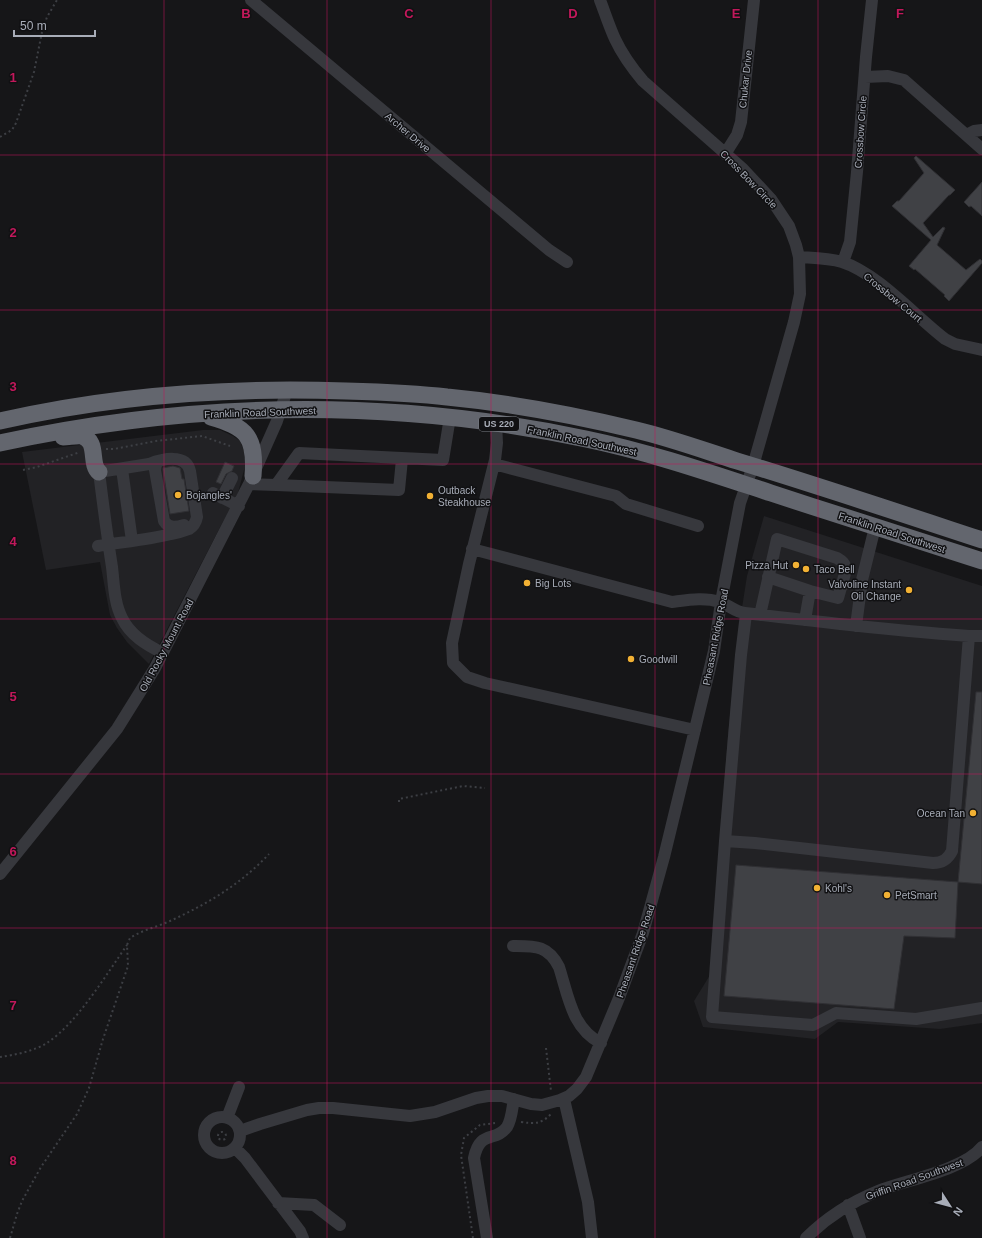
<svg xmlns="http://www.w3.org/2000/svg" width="982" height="1238" viewBox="0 0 982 1238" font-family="Arial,sans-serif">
<rect width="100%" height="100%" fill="#161618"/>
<path fill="#222225" d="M 203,430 L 220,430 L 233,436 L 240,441 L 244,451 L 245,466 L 238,493 L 149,664 L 127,642 L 117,628 L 110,615 L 100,562 L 46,570 L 22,452 Z
M 764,516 L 982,586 L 982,1023 L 940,1029 L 838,1022 L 815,1039 L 703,1027 L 694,1001 L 710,975 L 728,735 L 739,627 L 747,576 Z"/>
<path fill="#404145" stroke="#303034" d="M 916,156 L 955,190 L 950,195 L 949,195 L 923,223 L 933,237 L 943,227 L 945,228 L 937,245 L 966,270 L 980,259 L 982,261 L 982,263 L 949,301 L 944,296 L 945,295 L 915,269 L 914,270 L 909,266 L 931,240 L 892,206 L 897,201 L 899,201 L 924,173 L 914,158 Z
M 982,182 L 982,216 L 971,206 L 969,207 L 964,202 Z
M 225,462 L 234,466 L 232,471 L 226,474 L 221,484 L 216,482 Z
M 173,466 L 180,468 L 182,479 L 184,479 L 189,511 L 170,514 L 163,470 L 163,468 Z
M 976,692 L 982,692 L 982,884 L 958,882 Z
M 736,865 L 958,882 L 955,938 L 904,936 L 894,1009 L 724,996 Z"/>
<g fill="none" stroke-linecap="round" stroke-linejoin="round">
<path stroke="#3d3f44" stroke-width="2" stroke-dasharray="2 3" stroke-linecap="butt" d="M 0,137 L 12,130 L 16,123 L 34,72 L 42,32 L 47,17 L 57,0
M 106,449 L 114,449 L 156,441 L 202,436 L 230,446
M 23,470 L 37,467 L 80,452
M 399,802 L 399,799 L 463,786 L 485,788
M 546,1048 L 551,1091
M 0,1057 C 15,1055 34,1051 47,1043 C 77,1023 106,975 127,945
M 521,1122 C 535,1124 541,1124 551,1114
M218 1136a4 4 0 1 1 8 0a4 4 0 1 1-8 0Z
M 10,1238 L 17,1214 L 22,1201 L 41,1167 L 77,1114 L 89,1088 L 103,1039 L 128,966 L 127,945 L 130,938 C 142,930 157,927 170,921 C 207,904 240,885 269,854
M 473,1238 L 461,1155 L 464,1138 L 480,1125 L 495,1123"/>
<path stroke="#37383d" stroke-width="12" d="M 251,0 L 549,250 L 567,262
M 865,77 L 888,76 L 904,80 L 982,149
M 966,135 L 974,131 L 982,130
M 725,154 L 737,135 L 741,122 L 754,0
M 799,257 C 813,258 828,258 842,262 C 877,273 915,316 945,339 L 955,344 L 982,350
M 843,262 L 850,242 L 857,172 L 866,57 L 872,0
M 496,423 L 497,443 L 495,460 L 469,564 L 452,643 L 453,663 L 467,677 L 485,683 L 695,730
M 159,461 L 156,464 L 155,470 L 164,521 C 169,529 177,527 184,525
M 494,464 L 616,496 L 626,504 L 698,526
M 122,469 L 132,541
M 249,484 L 276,485 L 299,453 L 443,460 L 450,417
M 276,485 L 399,490 L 402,459
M 213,493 L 239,506
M 222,498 L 232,478
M 98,546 C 122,542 147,540 171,534 C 177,533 184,531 189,529 C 194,526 196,522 197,517 L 190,471 C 186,453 162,459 149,464 L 99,472 C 103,504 107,535 112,567 C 114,583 114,603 122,618 C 130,635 146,645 163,653
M 472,549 L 672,602 C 688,600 704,597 720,602 C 729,605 735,612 745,613 C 819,622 894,631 969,636 L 952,851 C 948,859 943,863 933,863 L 755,843 L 725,841 L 741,655 L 746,614
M 768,577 L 810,591
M 760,615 L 777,539 L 837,558 C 842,561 845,563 846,570 L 838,598 L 810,591 L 805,620
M 856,626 L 862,580 L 875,527
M 969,636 L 982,636
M 725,841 L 712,1017 L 813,1025 L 836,1013 L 916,1019 L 982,1008
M 0,874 L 117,729 L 155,668 L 249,484 L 277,421 L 287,390
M 513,946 C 535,946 548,945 559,967 C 568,995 572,1029 601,1043
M 564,1099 L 588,1202 L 592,1238
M204 1135a18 18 0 1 1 36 0a18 18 0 1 1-36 0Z
M 227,1118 L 239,1087
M 240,1131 L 260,1124 L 307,1110 L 319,1108 L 333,1108 L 410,1116 L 435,1112 L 476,1098 L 488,1096 L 502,1096 L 531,1104 L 542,1105 L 560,1100 L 569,1096 L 577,1089 L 586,1077 L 619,998 L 643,933 L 664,857 L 714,651 L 721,602 L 740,503 L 753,466 L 794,322 L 800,294 L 799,257 L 796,245 L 789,226 L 771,199 L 743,169 L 643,81 C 632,68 622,54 615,39 C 609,26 605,13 600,0
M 235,1148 L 245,1158 L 300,1231 L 303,1238
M 278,1203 L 314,1205 L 340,1225
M 848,1205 L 860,1238
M 487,1238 L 474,1158 C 480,1129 495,1143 507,1127 C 512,1119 512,1108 514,1099
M 806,1238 C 827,1217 851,1202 878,1191 C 906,1180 964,1170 982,1147"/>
<path stroke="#63666e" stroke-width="17" d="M 211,417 C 247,427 256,437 253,476
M 0,421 C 113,395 230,387 346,391 C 380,392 413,393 447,397 C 510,403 574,415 636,430 C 670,438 703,450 737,461 C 819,486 900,513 982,540
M 63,437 C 69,437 77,435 82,436 C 99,441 89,464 99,472
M 0,443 C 194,401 392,398 586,439 C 649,452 710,473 771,493 C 841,516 911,538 982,561"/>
</g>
<path fill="none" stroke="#c2185b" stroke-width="1" stroke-opacity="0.55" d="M 164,0 L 164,1238M 327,0 L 327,1238M 491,0 L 491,1238M 655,0 L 655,1238M 818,0 L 818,1238M 0,155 L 982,155M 0,310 L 982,310M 0,464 L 982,464M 0,619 L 982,619M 0,774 L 982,774M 0,928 L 982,928M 0,1083 L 982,1083"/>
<g fill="#f2b134" stroke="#111113" stroke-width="1.5">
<circle cx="178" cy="495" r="4"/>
<circle cx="430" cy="496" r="4"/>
<circle cx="796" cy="565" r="4"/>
<circle cx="806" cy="569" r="4"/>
<circle cx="527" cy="583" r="4"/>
<circle cx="909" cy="590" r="4"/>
<circle cx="631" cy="659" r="4"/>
<circle cx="973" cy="813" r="4"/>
<circle cx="817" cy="888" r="4"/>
<circle cx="887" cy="895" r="4"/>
</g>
<g text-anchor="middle" stroke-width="3" stroke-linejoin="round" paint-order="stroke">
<rect fill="#111113" stroke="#7b7e86" stroke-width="1" x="479" y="417" width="40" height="14" rx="3"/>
<g font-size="9" font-weight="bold" fill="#a8adb8">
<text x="499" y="427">US 220</text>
</g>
<g font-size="10" fill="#a8adb8" stroke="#111113">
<text transform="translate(745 79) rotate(-84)" y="4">Chukar Drive</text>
<text transform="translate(408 132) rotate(40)" y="4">Archer Drive</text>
<text transform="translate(860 132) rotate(-86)" y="4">Crossbow Circle</text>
<text transform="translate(749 179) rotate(46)" y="4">Cross Bow Circle</text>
<text transform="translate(893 297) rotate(39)" y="4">Crossbow Court</text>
<text transform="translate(260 412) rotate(-2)" y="4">Franklin Road Southwest</text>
<text transform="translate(582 440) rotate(12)" y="4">Franklin Road Southwest</text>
<text transform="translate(892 532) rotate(18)" y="4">Franklin Road Southwest</text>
<text transform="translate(715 637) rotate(-79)" y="4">Pheasant Ridge Road</text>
<text transform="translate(166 645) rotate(-62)" y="4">Old Rocky Mount Road</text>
<text transform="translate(635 951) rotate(-71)" y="4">Pheasant Ridge Road</text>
<text transform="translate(914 1179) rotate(-20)" y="4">Griffin Road Southwest</text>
</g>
<g font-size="10" fill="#a8adb8" stroke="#111113" text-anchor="start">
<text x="438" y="494">Outback<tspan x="438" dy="12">Steakhouse</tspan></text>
<text x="186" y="499">Bojangles'</text>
<text x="788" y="569" text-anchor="end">Pizza Hut</text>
<text x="814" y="573">Taco Bell</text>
<text x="535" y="587">Big Lots</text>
<text x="901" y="588" text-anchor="end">Valvoline Instant<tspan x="901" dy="12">Oil Change</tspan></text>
<text x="639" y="663">Goodwill</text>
<text x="965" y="817" text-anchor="end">Ocean Tan</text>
<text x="825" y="892">Kohl's</text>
<text x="895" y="899">PetSmart</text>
</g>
</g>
<g font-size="13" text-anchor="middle" font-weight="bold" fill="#c2185b" stroke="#111113" stroke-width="3" stroke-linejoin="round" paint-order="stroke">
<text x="246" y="18">B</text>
<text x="409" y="18">C</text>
<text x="573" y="18">D</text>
<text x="736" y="18">E</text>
<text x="900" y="18">F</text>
<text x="13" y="82">1</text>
<text x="13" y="237">2</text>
<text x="13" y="391">3</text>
<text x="13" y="546">4</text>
<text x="13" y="701">5</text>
<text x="13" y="856">6</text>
<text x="13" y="1010">7</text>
<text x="13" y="1165">8</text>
</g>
<g transform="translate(950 1206) rotate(126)" stroke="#111113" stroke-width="3" paint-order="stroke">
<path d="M0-3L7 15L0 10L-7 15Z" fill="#a8adb8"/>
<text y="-6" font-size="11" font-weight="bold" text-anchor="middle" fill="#a8adb8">N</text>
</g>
<path d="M14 30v6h81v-6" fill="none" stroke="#a8adb8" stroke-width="2"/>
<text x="20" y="30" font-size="12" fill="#a8adb8" stroke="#111113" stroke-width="3" paint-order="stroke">50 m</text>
</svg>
